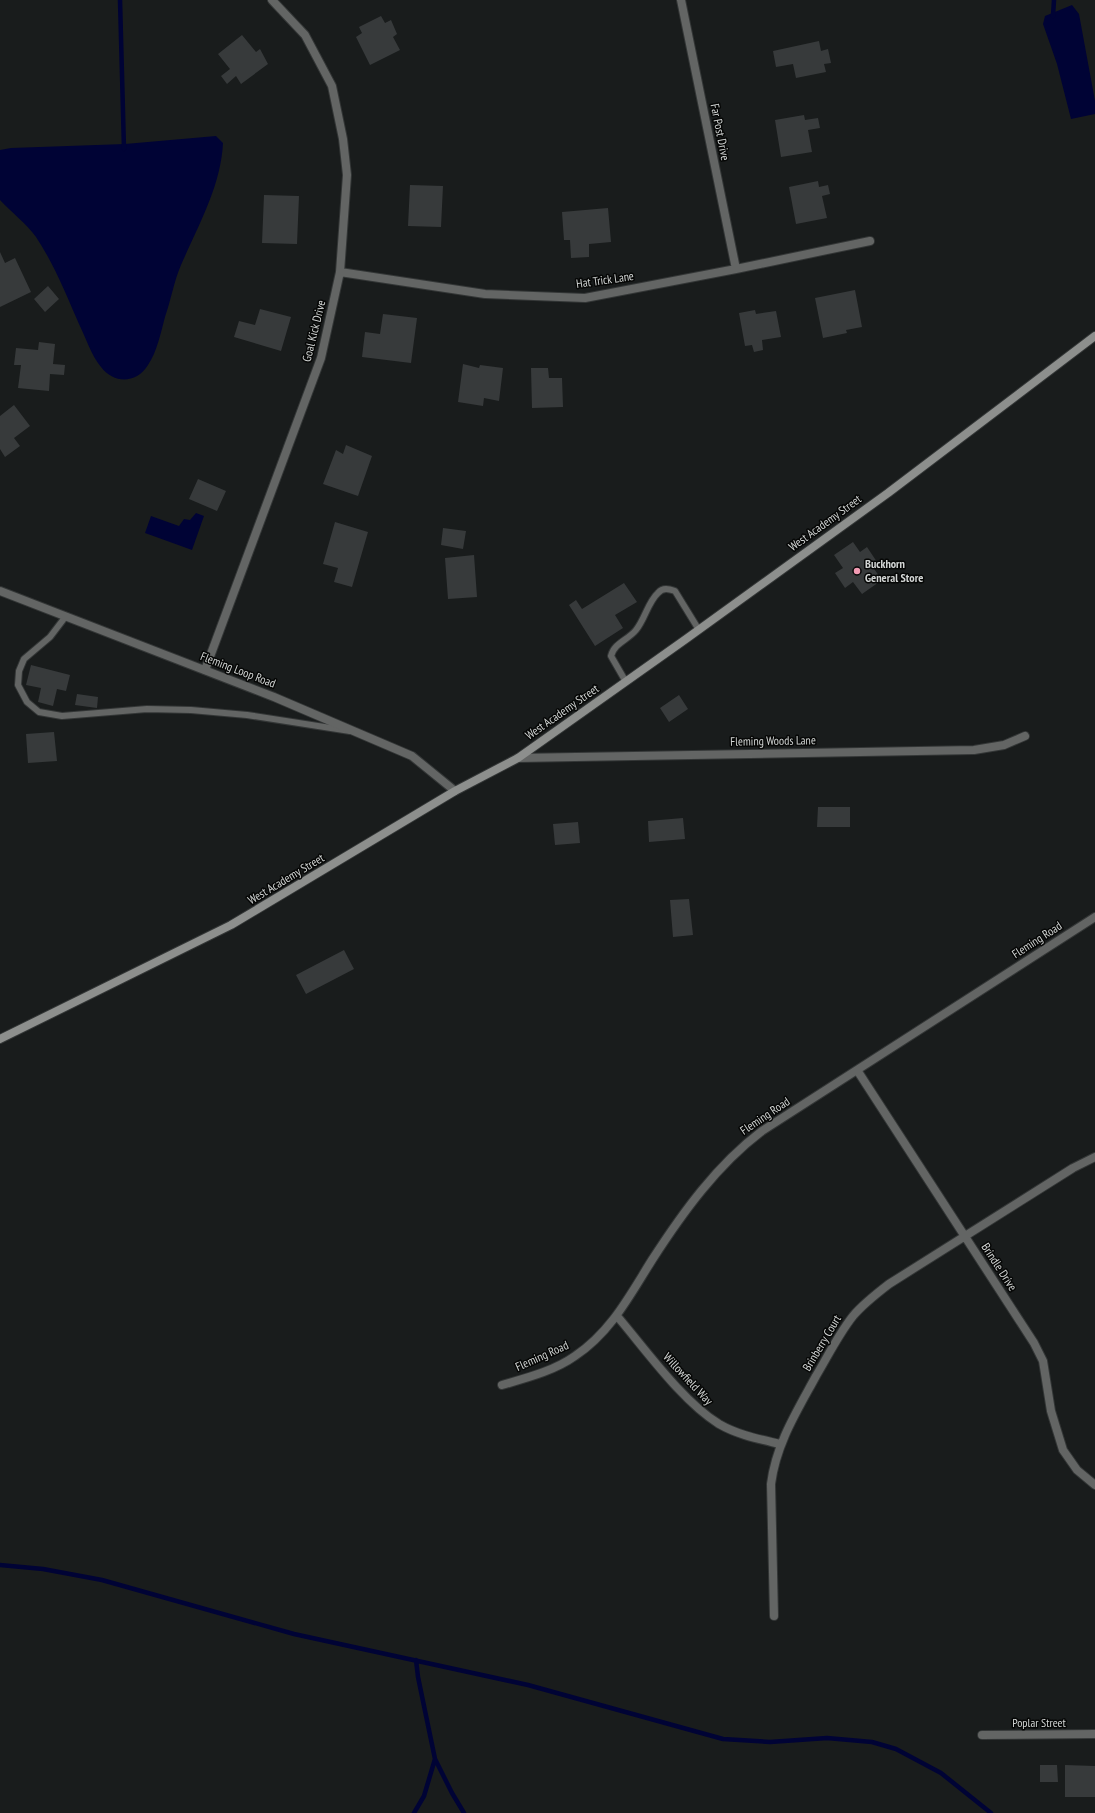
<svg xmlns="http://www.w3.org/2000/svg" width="1095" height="1813" viewBox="0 0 1095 1813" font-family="'PT Sans Narrow',sans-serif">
<rect width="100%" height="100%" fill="#191c1c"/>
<path fill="#000335" d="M 1072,5 L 1079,14 L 1095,101 L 1095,114 L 1071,119 L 1057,64 L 1043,24 L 1045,16 Z
M 216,136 L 223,143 C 221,186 198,226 181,265 C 174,281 171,300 165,317 C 161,332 157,352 148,365 C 136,384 114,384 101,367 C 91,355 86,338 79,324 C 66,294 54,264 36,237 C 27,224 11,212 0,200 L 0,150 L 11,148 L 125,144 Z
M 196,513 L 204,516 L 192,550 L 145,533 L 151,516 L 179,526 L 184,519 L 190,520 Z"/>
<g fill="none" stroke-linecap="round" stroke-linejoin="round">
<path stroke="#000335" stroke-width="4.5" d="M 120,0 L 124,149
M 1053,16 L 1054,0
M 0,1565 L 43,1569 L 102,1580 L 294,1634 L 528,1685 L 723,1739 L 770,1742 L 827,1738 L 872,1742 L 896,1749 L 941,1773 L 991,1813
M 416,1660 L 418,1677 L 435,1759 L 452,1793 L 464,1813
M 414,1813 L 424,1796 L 435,1759"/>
</g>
<path fill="#373a3b" d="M 381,16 L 385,23 L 391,20 L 397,34 L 393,37 L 400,50 L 370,65 L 356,37 L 362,33 L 359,27 Z
M 242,35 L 256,52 L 260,49 L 268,64 L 241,84 L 236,76 L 227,84 L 221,76 L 230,69 L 218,54 Z
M 819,41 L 821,51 L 828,49 L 831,63 L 824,64 L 826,72 L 796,78 L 793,64 L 776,67 L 773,51 Z
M 804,115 L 805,120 L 818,118 L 820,128 L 808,130 L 812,152 L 781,157 L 775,120 Z
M 818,181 L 819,187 L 828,185 L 830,194 L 822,196 L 827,218 L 796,224 L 789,187 Z
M 410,185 L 443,186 L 441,227 L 408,226 Z
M 264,195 L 299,196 L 297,244 L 262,243 Z
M 608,208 L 611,242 L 589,244 L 589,257 L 571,258 L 570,240 L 564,240 L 562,212 Z
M 0,252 L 5,263 L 15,258 L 31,292 L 0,307 Z
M 48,286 L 59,299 L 45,312 L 34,299 Z
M 855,290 L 862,327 L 846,330 L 847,333 L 823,338 L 815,298 Z
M 260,309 L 291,317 L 281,351 L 234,337 L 239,321 L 255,325 Z
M 755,310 L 756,314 L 776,311 L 781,337 L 762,340 L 763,350 L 754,352 L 752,345 L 745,346 L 739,313 Z
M 383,314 L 417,318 L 411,363 L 362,357 L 365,332 L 380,334 Z
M 39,342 L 55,344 L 53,364 L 65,365 L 64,375 L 50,374 L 49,391 L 18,388 L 21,365 L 14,365 L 16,348 L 38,350 Z
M 463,364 L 479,368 L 480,365 L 503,368 L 499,401 L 484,398 L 483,406 L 458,402 Z
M 531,368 L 548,368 L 549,378 L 562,378 L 563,407 L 532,408 Z
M 14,405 L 30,426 L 14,438 L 20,446 L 5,457 L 0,449 L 0,416 Z
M 346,445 L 372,456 L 358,496 L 323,484 L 336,450 L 343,454 Z
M 198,479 L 226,491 L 217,511 L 189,499 Z
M 335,522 L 368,532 L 352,587 L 334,582 L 338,568 L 323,564 Z
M 443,528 L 466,531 L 463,549 L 441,545 Z
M 853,542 L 860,552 L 867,547 L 877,562 L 872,566 L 882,580 L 862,594 L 853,582 L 845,588 L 835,573 L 843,568 L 834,555 Z
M 474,555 L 477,597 L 448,599 L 445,558 Z
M 624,583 L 637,602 L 615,615 L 623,628 L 595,646 L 569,605 L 576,600 L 582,609 Z
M 31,665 L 70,675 L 66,691 L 57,689 L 53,706 L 38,702 L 41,688 L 26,685 Z
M 77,694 L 98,697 L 97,708 L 75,705 Z
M 679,695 L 688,709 L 669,722 L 660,708 Z
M 54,732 L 57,761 L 28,763 L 26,734 Z
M 818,807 L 850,807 L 850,827 L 817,827 Z
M 683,818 L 685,839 L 649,842 L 648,821 Z
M 578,822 L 580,843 L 555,845 L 553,824 Z
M 689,899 L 693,935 L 673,937 L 670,900 Z
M 344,950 L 354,969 L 306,994 L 296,975 Z
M 1040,1765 L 1057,1765 L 1058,1782 L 1040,1782 Z
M 1065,1765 L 1095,1766 L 1095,1797 L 1065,1797 Z"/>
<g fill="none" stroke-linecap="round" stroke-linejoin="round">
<defs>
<path id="service" d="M 66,616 L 50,637 L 24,659 L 19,671 L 18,685 L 27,702 L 39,712 L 62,716 L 147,709 L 191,710 L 247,715 L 350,731
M 626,682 L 611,656 C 614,643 628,640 636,630 C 645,619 648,602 658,593 C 663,587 669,589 675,591 L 699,630"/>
<path id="minor" d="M 681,0 L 736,269
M 340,272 L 485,294 L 585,298 L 736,269 L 870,241
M 205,670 L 321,358 L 340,272 L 347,175 L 343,139 L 332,86 L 305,35 L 272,0
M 518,758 L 974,750 L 1004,745 L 1025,736
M 857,1070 L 1034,1343 L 1043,1361 L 1051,1411 L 1063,1450 L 1077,1470 L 1095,1485
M 617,1316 C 646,1350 682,1401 719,1424 C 738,1435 759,1439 780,1444
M 502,1385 C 526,1378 554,1371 575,1356 C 611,1332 630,1295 652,1260 C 683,1212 717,1165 762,1131 L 1095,917
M 774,1616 L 771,1484 C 776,1444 797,1411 816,1376 C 828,1356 838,1335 853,1316 C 863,1304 876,1294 889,1284 L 1073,1168 L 1095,1157
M 982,1735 L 1095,1734"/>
<path id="tertiary" d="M 0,591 L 274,697 L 412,756 L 455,791"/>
<path id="secondary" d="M 0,1039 L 231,925 L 455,791 L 518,758 L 686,639 L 888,493 L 1095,336"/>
</defs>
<use href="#service" stroke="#333636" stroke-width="8"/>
<use href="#minor" stroke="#333636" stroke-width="10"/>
<use href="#tertiary" stroke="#333636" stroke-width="10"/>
<use href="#secondary" stroke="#333636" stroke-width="10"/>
<use href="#service" stroke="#636564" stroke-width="6"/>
<use href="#minor" stroke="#636564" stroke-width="8"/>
<use href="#tertiary" stroke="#636564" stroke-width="8"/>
<use href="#secondary" stroke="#8d8f8d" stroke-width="8"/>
</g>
<circle fill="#f19ab2" stroke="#060706" stroke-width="1.5" cx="857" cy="571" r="4"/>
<g text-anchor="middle" stroke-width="3" stroke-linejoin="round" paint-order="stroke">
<g font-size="12" fill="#d2d5d4" stroke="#060706">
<text transform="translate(720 132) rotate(79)" y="4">Far Post Drive</text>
<text transform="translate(605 280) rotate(-8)" y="4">Hat Trick Lane</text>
<text transform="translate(314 331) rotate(-76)" y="4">Goal Kick Drive</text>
<text transform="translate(825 523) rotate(-36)" y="4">West Academy Street</text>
<text transform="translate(238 670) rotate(21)" y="4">Fleming Loop Road</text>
<text transform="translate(562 712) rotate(-35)" y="4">West Academy Street</text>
<text transform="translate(773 741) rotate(-1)" y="4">Fleming Woods Lane</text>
<text transform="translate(286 879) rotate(-31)" y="4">West Academy Street</text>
<text transform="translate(1037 940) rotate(-33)" y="4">Fleming Road</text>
<text transform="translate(765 1116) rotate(-34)" y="4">Fleming Road</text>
<text transform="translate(999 1267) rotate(57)" y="4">Brindle Drive</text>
<text transform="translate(822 1343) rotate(-59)" y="4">Brinberry Court</text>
<text transform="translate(542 1356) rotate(-24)" y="4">Fleming Road</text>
<text transform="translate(688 1379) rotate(47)" y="4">Willowfield Way</text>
<text x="1039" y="1727">Poplar Street</text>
</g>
<g font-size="12" font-weight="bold" fill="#d2d5d4" stroke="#060706" text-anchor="start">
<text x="865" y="568">Buckhorn<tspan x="865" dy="14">General Store</tspan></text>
</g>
</g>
</svg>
